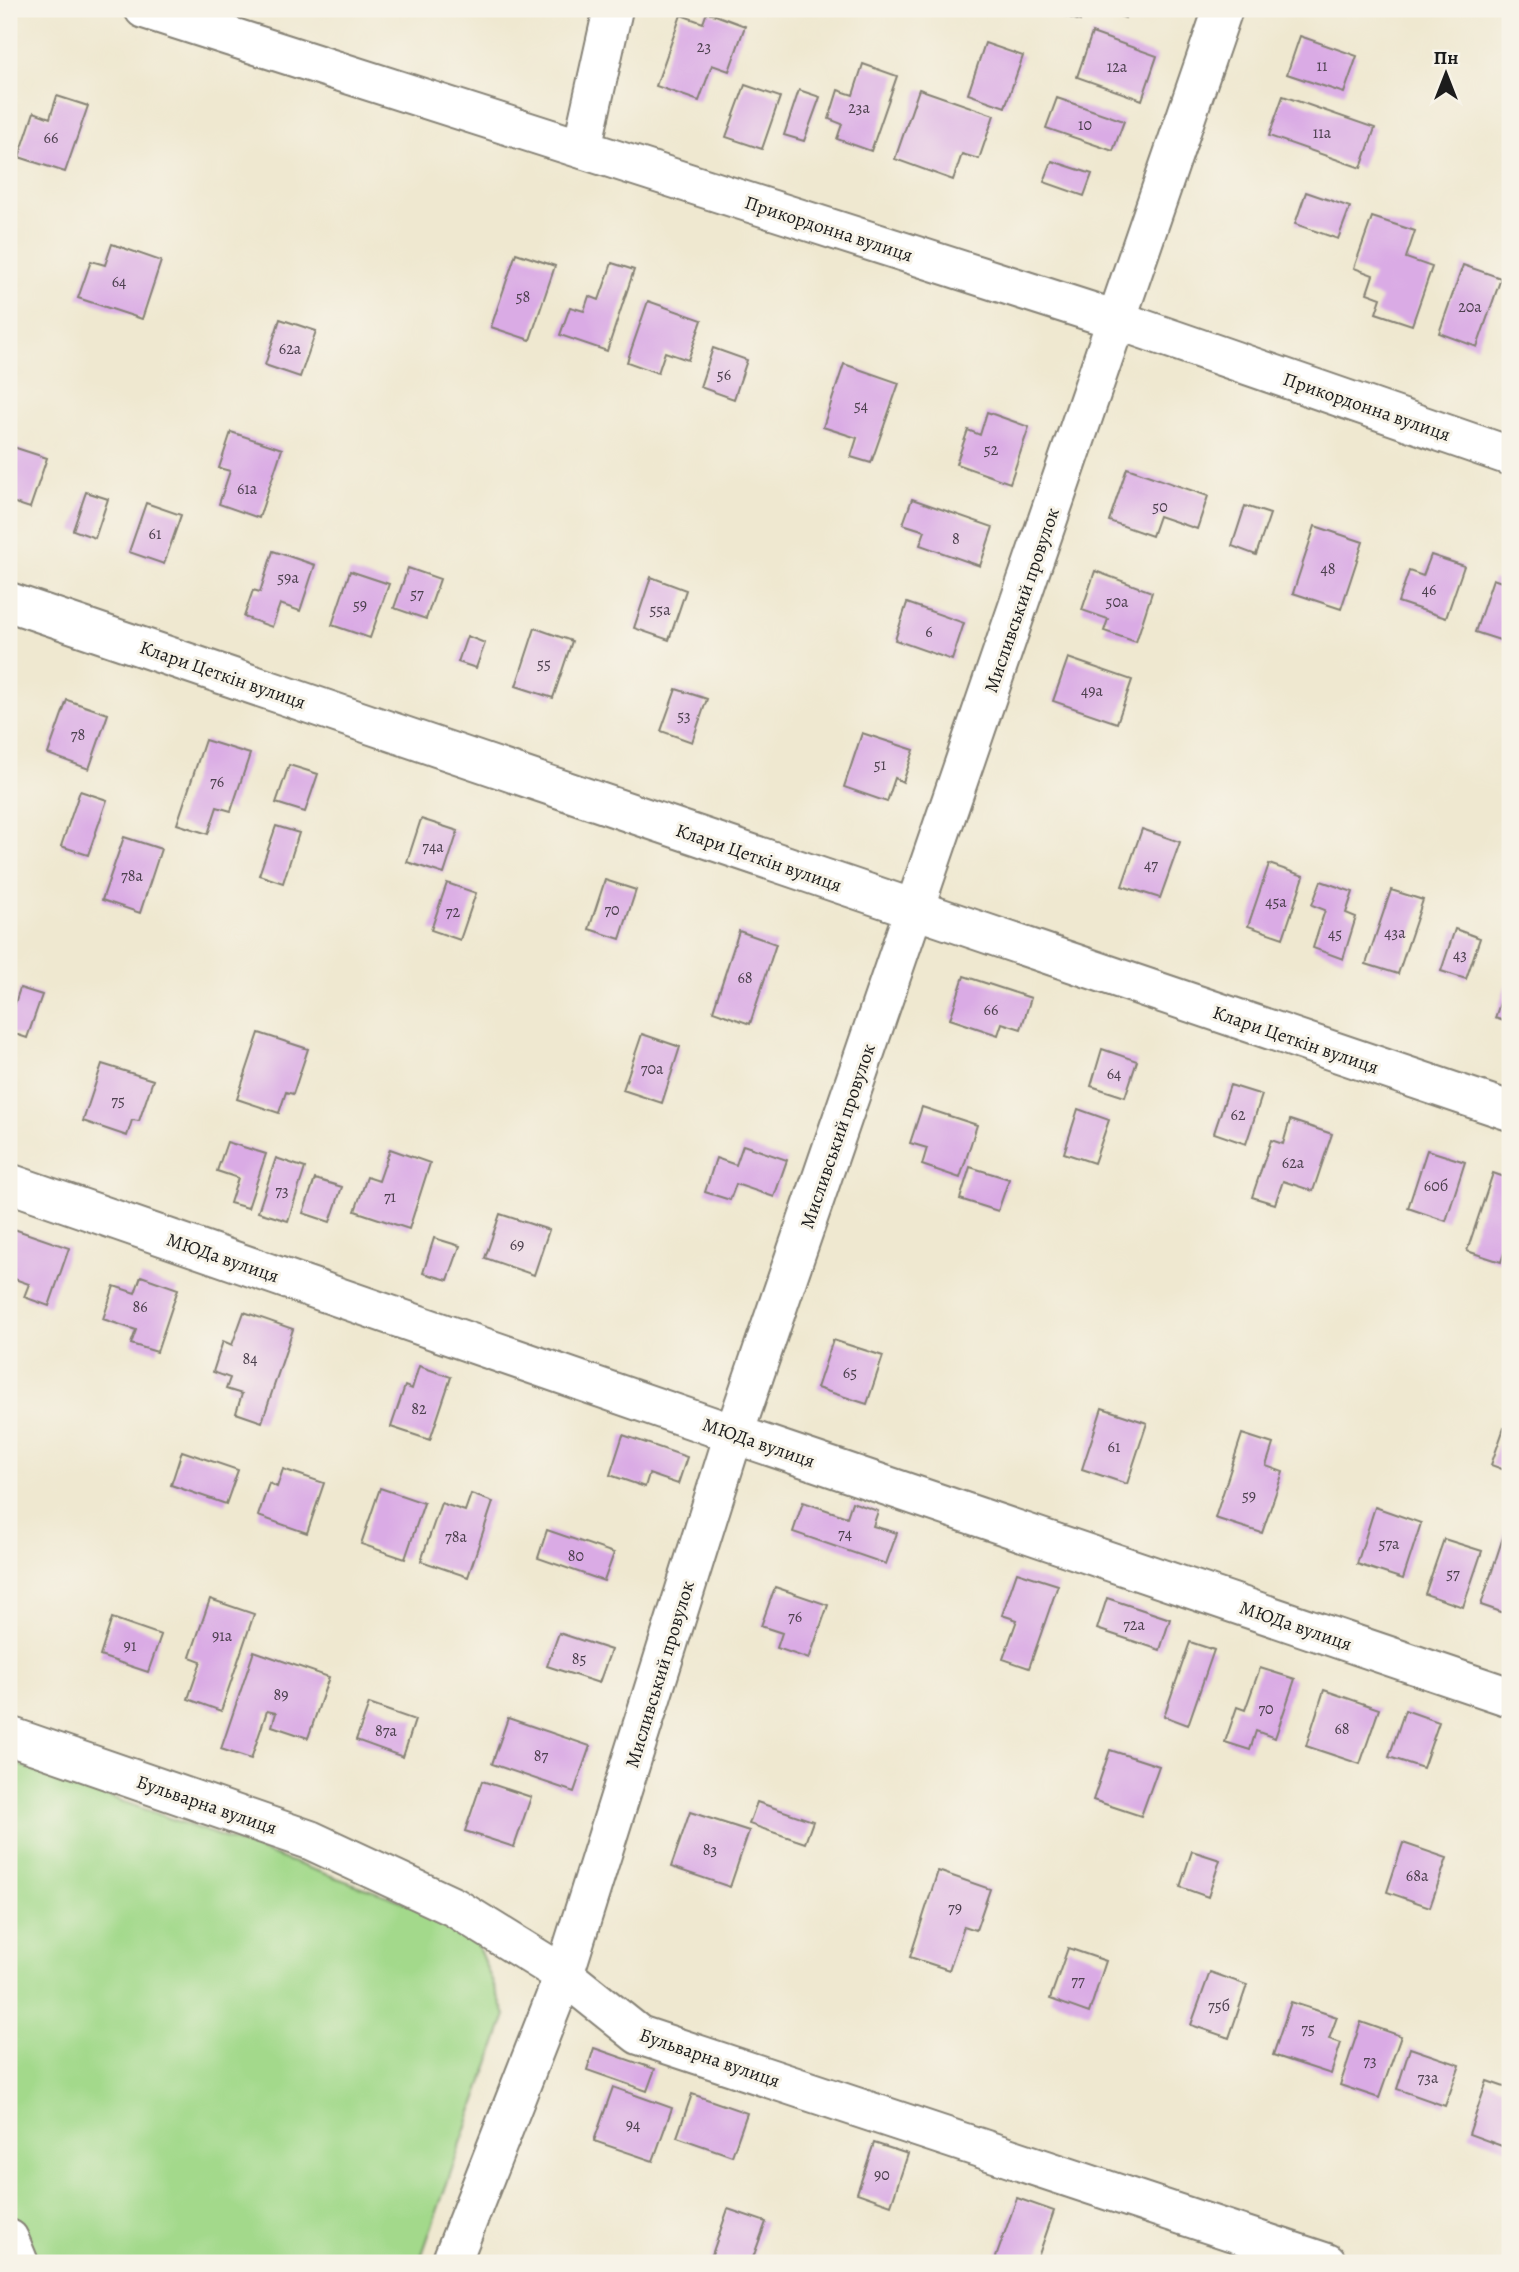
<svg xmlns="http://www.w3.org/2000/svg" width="1519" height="2272" viewBox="0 0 1519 2272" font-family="Alegreya,serif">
<rect width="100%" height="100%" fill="#f7f3e8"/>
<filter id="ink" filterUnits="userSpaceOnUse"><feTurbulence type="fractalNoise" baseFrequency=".0143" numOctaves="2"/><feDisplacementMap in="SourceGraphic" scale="14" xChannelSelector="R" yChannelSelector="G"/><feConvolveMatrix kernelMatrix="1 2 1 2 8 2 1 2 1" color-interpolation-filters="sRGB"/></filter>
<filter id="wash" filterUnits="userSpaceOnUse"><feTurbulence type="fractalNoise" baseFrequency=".00686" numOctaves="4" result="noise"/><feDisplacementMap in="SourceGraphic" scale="28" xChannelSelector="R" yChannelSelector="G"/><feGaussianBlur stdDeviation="1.57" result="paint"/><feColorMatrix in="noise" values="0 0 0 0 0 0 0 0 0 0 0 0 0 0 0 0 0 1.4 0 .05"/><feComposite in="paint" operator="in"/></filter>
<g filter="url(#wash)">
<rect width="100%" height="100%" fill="#efe8d0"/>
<path fill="#a3d98b" stroke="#607a54" stroke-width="2" d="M 9,1761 L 469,1925 L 506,2015 L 419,2263 L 9,2263 Z"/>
<g id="blocks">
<path fill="#daabe5" d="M 1058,9 L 1084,9 L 1080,21 L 1057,13 Z
M 1099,9 L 1128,9 L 1125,18 Z
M 707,12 L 745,26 L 729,71 L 712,65 L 699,101 L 656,86 L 681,15 L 703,23 Z
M 1092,33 L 1157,56 L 1142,100 L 1077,77 Z
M 1300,36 L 1357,56 L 1344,93 L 1287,74 Z
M 985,43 L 1023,56 L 1005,107 L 968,94 Z
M 863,64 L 897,76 L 871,151 L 837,139 L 842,124 L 829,119 L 838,90 L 853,95 Z
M 745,85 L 780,97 L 762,149 L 726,137 Z
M 919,89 L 994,115 L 979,159 L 962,154 L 953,180 L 895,159 Z
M 799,90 L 820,97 L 804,141 L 784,135 Z
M 57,96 L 88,106 L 65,172 L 19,157 L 34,112 L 50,118 Z
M 1283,96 L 1375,128 L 1361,168 L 1269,136 Z
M 1057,98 L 1124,121 L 1113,151 L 1046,128 Z
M 1052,161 L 1092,174 L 1084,196 L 1044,182 Z
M 1306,192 L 1350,207 L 1338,239 L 1295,224 Z
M 1372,217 L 1415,231 L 1406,258 L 1432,267 L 1412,325 L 1376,313 L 1381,298 L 1367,293 L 1373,275 L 1354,268 Z
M 112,244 L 161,261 L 142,319 L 78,298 L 91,261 L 105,265 Z
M 516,253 L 555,266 L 530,340 L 491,327 Z
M 612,263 L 634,270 L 607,351 L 560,335 L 570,307 L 584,311 L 589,296 L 599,300 Z
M 1463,265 L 1501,278 L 1477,347 L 1439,333 Z
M 648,301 L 702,320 L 688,360 L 665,352 L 658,373 L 627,362 Z
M 280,319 L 316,331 L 300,377 L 265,365 Z
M 713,348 L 747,360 L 734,399 L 700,387 Z
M 844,364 L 899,383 L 871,463 L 851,457 L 857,438 L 823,427 Z
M 987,412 L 1029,427 L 1010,483 L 956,464 L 968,430 L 980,435 Z
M 231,432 L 282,449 L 259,518 L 219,504 L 230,471 L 219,468 Z
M 10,446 L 47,458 L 30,508 L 9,501 Z
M 1127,468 L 1208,496 L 1197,529 L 1159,516 L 1152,536 L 1109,521 Z
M 86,492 L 108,499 L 95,538 L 73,530 Z
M 912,499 L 993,527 L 980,566 L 920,545 L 925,531 L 903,524 Z
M 146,503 L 181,515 L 164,564 L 129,552 Z
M 1245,506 L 1270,514 L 1256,555 L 1232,546 Z
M 1315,526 L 1363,542 L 1341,609 L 1293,593 Z
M 273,551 L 315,565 L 300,611 L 280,604 L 272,627 L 244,617 L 253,590 L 260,592 Z
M 1431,555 L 1464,566 L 1446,618 L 1398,602 L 1409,571 L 1423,576 Z
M 408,568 L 440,579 L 426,619 L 394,608 Z
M 350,571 L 389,584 L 370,638 L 332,625 Z
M 1095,571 L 1152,592 L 1136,642 L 1104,631 L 1108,619 L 1082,610 Z
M 651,577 L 686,590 L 669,640 L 634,628 Z
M 1493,579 L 1510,585 L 1510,628 L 1506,642 L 1475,632 Z
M 907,603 L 964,623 L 952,660 L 895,640 Z
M 535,628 L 572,641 L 553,698 L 516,686 Z
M 467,636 L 485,643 L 476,668 L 458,662 Z
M 1068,658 L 1132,680 L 1117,723 L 1053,701 Z
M 676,689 L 707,699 L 692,742 L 661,731 Z
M 67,700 L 108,714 L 89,769 L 48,754 Z
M 862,733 L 914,750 L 903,782 L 895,778 L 887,802 L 844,787 Z
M 205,740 L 250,754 L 231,811 L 217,807 L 208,834 L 177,824 Z
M 289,765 L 318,774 L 305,812 L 276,803 Z
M 80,791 L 107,800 L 88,855 L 61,846 Z
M 421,819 L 458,831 L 444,874 L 407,862 Z
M 276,826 L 299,833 L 283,883 L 259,875 Z
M 1142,829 L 1180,842 L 1160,898 L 1122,886 Z
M 124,837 L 161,849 L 140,913 L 102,900 Z
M 1269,864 L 1304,876 L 1283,938 L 1248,926 Z
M 605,880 L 636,890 L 620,939 L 589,929 Z
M 1321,881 L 1353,892 L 1346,913 L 1356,917 L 1343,959 L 1313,948 L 1325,910 L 1312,905 Z
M 447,883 L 476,893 L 460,940 L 431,930 Z
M 1391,890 L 1423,900 L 1398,974 L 1366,964 Z
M 1455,929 L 1480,938 L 1466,979 L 1441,971 Z
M 739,931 L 776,944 L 750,1024 L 713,1011 Z
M 964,976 L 1031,998 L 1021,1029 L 1002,1023 L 998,1035 L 950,1019 Z
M 1506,985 L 1510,987 L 1510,1023 L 1495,1018 Z
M 20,988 L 42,995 L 27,1038 L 9,1032 L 9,1022 Z
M 259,1033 L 308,1049 L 293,1094 L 286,1092 L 279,1113 L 237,1099 Z
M 642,1034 L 680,1047 L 662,1103 L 623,1090 Z
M 1102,1049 L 1137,1061 L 1125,1097 L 1091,1086 Z
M 102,1064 L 153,1080 L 139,1121 L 132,1120 L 127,1136 L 83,1121 Z
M 1230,1085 L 1262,1095 L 1246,1144 L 1214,1133 Z
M 922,1107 L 977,1125 L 960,1178 L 922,1165 L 927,1148 L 910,1143 Z
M 1078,1109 L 1109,1120 L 1094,1163 L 1064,1153 Z
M 1290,1120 L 1332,1134 L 1313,1191 L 1283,1181 L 1275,1204 L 1252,1197 L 1271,1140 L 1283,1144 Z
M 227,1142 L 266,1154 L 248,1208 L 230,1203 L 238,1178 L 217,1171 Z
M 743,1145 L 787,1160 L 774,1197 L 736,1184 L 730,1200 L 705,1192 L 716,1158 L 736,1165 Z
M 390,1149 L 430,1163 L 409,1229 L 355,1211 L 367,1177 L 379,1181 Z
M 1427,1150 L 1465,1162 L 1446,1221 L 1408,1208 Z
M 276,1158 L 305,1168 L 288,1221 L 258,1212 Z
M 970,1167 L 1009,1179 L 998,1211 L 960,1199 Z
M 1493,1173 L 1510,1179 L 1510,1235 L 1501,1262 L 1467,1251 Z
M 315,1179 L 342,1187 L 330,1222 L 303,1213 Z
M 500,1214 L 549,1230 L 534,1275 L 485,1258 Z
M 11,1228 L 69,1248 L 49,1306 L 24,1297 L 29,1284 L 9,1277 Z
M 434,1238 L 460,1246 L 448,1280 L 423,1273 Z
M 141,1276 L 178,1289 L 157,1352 L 131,1344 L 136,1330 L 103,1319 L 114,1286 L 135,1293 Z
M 244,1312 L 293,1329 L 262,1422 L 236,1413 L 242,1394 L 226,1389 L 230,1378 L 213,1372 L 223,1341 L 232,1345 Z
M 833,1340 L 883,1356 L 867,1404 L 817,1388 Z
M 419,1366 L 451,1377 L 430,1440 L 391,1427 L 405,1386 L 412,1389 Z
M 1102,1408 L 1147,1423 L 1127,1484 L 1082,1469 Z
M 1504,1428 L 1510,1430 L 1510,1472 L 1491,1465 Z
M 1242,1434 L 1273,1444 L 1266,1466 L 1283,1472 L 1262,1533 L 1215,1518 Z
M 623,1435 L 687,1457 L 678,1484 L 649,1474 L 645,1487 L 610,1475 Z
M 182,1451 L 238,1470 L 226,1504 L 171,1485 Z
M 283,1469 L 324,1483 L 307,1533 L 258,1516 L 269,1483 L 277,1487 Z
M 380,1488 L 424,1503 L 405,1559 L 361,1544 Z
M 471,1494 L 493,1502 L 468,1577 L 421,1561 L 441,1503 L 465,1511 Z
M 803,1502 L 847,1517 L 852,1502 L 878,1511 L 873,1526 L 897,1533 L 886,1564 L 793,1532 Z
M 1375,1507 L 1421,1523 L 1403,1579 L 1357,1564 Z
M 1506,1528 L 1510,1529 L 1510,1615 L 1481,1605 Z
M 547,1530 L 614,1553 L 604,1581 L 538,1558 Z
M 1444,1539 L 1482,1551 L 1463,1607 L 1425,1594 Z
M 1017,1572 L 1058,1585 L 1029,1668 L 1003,1659 L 1017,1620 L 1002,1615 Z
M 775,1587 L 828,1605 L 809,1659 L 777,1648 L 782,1633 L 761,1626 Z
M 1107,1598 L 1170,1619 L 1160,1650 L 1097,1629 Z
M 210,1599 L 254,1614 L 221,1711 L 188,1699 L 201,1661 L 190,1657 Z
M 112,1618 L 161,1635 L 148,1672 L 100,1656 Z
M 559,1633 L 611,1650 L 599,1683 L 547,1666 Z
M 1190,1642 L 1214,1650 L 1188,1725 L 1164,1716 Z
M 254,1651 L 329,1677 L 308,1738 L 272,1726 L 276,1713 L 267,1711 L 251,1759 L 221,1749 Z
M 1260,1668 L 1295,1679 L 1275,1738 L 1256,1731 L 1250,1750 L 1225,1742 L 1237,1707 L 1245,1710 Z
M 1324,1690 L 1379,1709 L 1360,1764 L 1306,1746 Z
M 369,1704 L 415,1720 L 403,1757 L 356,1740 Z
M 1405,1710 L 1439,1722 L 1423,1768 L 1389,1757 Z
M 508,1718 L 590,1746 L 574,1792 L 492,1764 Z
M 1110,1750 L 1159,1766 L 1141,1816 L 1093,1800 Z
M 482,1781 L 531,1797 L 514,1847 L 465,1831 Z
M 757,1802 L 813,1821 L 805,1843 L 749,1824 Z
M 690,1812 L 749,1831 L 730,1887 L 671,1867 Z
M 1403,1843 L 1447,1858 L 1430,1907 L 1387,1892 Z
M 1192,1851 L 1220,1860 L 1208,1897 L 1180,1887 Z
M 938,1871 L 990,1889 L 976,1930 L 964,1926 L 949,1970 L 910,1957 Z
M 1068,1948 L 1106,1961 L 1089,2013 L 1050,1999 Z
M 1210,1972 L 1247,1985 L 1229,2038 L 1191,2025 Z
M 1291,2002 L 1337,2017 L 1329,2039 L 1341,2043 L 1331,2074 L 1273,2055 Z
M 1361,2022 L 1401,2036 L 1379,2098 L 1340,2085 Z
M 594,2048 L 655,2069 L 647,2091 L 587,2070 Z
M 1410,2048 L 1460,2065 L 1445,2106 L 1397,2089 Z
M 1487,2081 L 1510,2089 L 1510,2149 L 1469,2134 Z
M 613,2087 L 672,2108 L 653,2161 L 594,2141 Z
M 692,2094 L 747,2113 L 732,2156 L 677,2137 Z
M 874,2143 L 908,2154 L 891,2205 L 857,2193 Z
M 1017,2198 L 1054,2211 L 1036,2263 L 994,2263 Z
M 728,2209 L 766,2222 L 751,2263 L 709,2263 Z"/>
</g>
</g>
<g filter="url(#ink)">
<use href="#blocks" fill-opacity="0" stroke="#868276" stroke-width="2"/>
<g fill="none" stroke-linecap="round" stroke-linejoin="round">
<defs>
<path id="minor" d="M 144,9 L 1117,320 L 1510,456
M 582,148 L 613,9
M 9,602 L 1510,1111
M 9,1183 L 734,1434 L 1510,1697
M 9,1736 L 310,1840 L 454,1907 L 564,1975 L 639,2035 L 1327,2263
M 9,2239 L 19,2263
M 451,2263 L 564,1975 L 734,1434 L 1223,9"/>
</defs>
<use href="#minor" stroke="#868276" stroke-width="42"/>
<use href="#minor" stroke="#fff" stroke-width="38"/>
</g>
</g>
<g text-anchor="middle" stroke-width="6" stroke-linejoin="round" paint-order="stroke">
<g font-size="16" fill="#4c404e">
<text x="704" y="52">23</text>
<text x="1322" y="71">11</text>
<text x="1117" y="72">12а</text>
<text x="859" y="113">23а</text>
<text x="1085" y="130">10</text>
<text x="1322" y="138">11а</text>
<text x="51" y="143">66</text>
<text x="119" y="287">64</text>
<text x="523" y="302">58</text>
<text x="1470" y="312">20а</text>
<text x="290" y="354">62а</text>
<text x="724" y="380">56</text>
<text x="861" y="411">54</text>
<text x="991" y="455">52</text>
<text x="247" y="494">61а</text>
<text x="1160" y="512">50</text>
<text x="155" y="539">61</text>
<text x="956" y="544">8</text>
<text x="1328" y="574">48</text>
<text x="288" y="583">59а</text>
<text x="1429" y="595">46</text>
<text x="417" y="599">57</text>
<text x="1117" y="607">50а</text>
<text x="360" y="610">59</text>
<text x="660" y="615">55а</text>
<text x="929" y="637">6</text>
<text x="544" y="669">55</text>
<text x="1092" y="696">49а</text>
<text x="684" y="721">53</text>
<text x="78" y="740">78</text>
<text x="880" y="770">51</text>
<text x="217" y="787">76</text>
<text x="433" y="852">74а</text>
<text x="1151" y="870">47</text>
<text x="132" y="881">78а</text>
<text x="1276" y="907">45а</text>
<text x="612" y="915">70</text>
<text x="453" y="917">72</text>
<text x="1395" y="938">43а</text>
<text x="1335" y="939">45</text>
<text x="1460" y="960">43</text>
<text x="745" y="983">68</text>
<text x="991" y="1015">66</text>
<text x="652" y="1074">70а</text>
<text x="1114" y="1079">64</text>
<text x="118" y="1106">75</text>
<text x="1238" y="1120">62</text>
<text x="1293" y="1168">62а</text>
<text x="1436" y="1191">60б</text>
<text x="282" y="1196">73</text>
<text x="390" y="1202">71</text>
<text x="517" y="1250">69</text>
<text x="140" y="1312">86</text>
<text x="250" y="1364">84</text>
<text x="850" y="1378">65</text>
<text x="419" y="1414">82</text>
<text x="1114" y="1452">61</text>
<text x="1249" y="1501">59</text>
<text x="845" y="1539">74</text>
<text x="456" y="1542">78а</text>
<text x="1389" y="1549">57а</text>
<text x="576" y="1561">80</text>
<text x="1453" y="1579">57</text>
<text x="795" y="1622">76</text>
<text x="1134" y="1630">72а</text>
<text x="222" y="1641">91а</text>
<text x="130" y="1651">91</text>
<text x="579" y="1664">85</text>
<text x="281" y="1700">89</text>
<text x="1266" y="1714">70</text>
<text x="1342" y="1734">68</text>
<text x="386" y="1736">87а</text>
<text x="541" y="1761">87</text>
<text x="710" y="1855">83</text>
<text x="1417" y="1881">68а</text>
<text x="955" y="1913">79</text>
<text x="1078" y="1986">77</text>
<text x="1219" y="2011">75б</text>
<text x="1308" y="2034">75</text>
<text x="1370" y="2066">73</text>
<text x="1428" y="2083">73а</text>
<text x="633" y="2130">94</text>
<text x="882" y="2180">90</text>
</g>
<g font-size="19" fill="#1c1c1c" stroke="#f7f3e8">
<text transform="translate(829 228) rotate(18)" y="7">Прикордонна вулиця</text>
<text transform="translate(1367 406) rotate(19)" y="7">Прикордонна вулиця</text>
<text transform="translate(1021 600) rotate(-71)" y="7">Мисливський провулок</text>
<text transform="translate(223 674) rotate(19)" y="7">Клари Цеткін вулиця</text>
<text transform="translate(759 857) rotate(19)" y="7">Клари Цеткін вулиця</text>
<text transform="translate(1296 1039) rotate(19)" y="7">Клари Цеткін вулиця</text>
<text transform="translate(837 1136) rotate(-71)" y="7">Мисливський провулок</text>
<text transform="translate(223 1257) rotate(19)" y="7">МЮДа вулиця</text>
<text transform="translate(759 1442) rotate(19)" y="7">МЮДа вулиця</text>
<text transform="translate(1296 1625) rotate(19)" y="7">МЮДа вулиця</text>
<text transform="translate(659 1674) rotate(-73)" y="7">Мисливський провулок</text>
<text transform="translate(207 1804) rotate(19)" y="7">Бульварна вулиця</text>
<text transform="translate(710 2057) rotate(19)" y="7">Бульварна вулиця</text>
</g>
</g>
<rect width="1519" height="2272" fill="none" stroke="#f7f3e8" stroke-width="35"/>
<g transform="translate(1446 74)" stroke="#f7f3e8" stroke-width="5" paint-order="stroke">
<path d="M0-5L12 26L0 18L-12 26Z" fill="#1c1c1c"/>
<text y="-10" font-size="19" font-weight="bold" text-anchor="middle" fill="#1c1c1c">Пн</text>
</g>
</svg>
